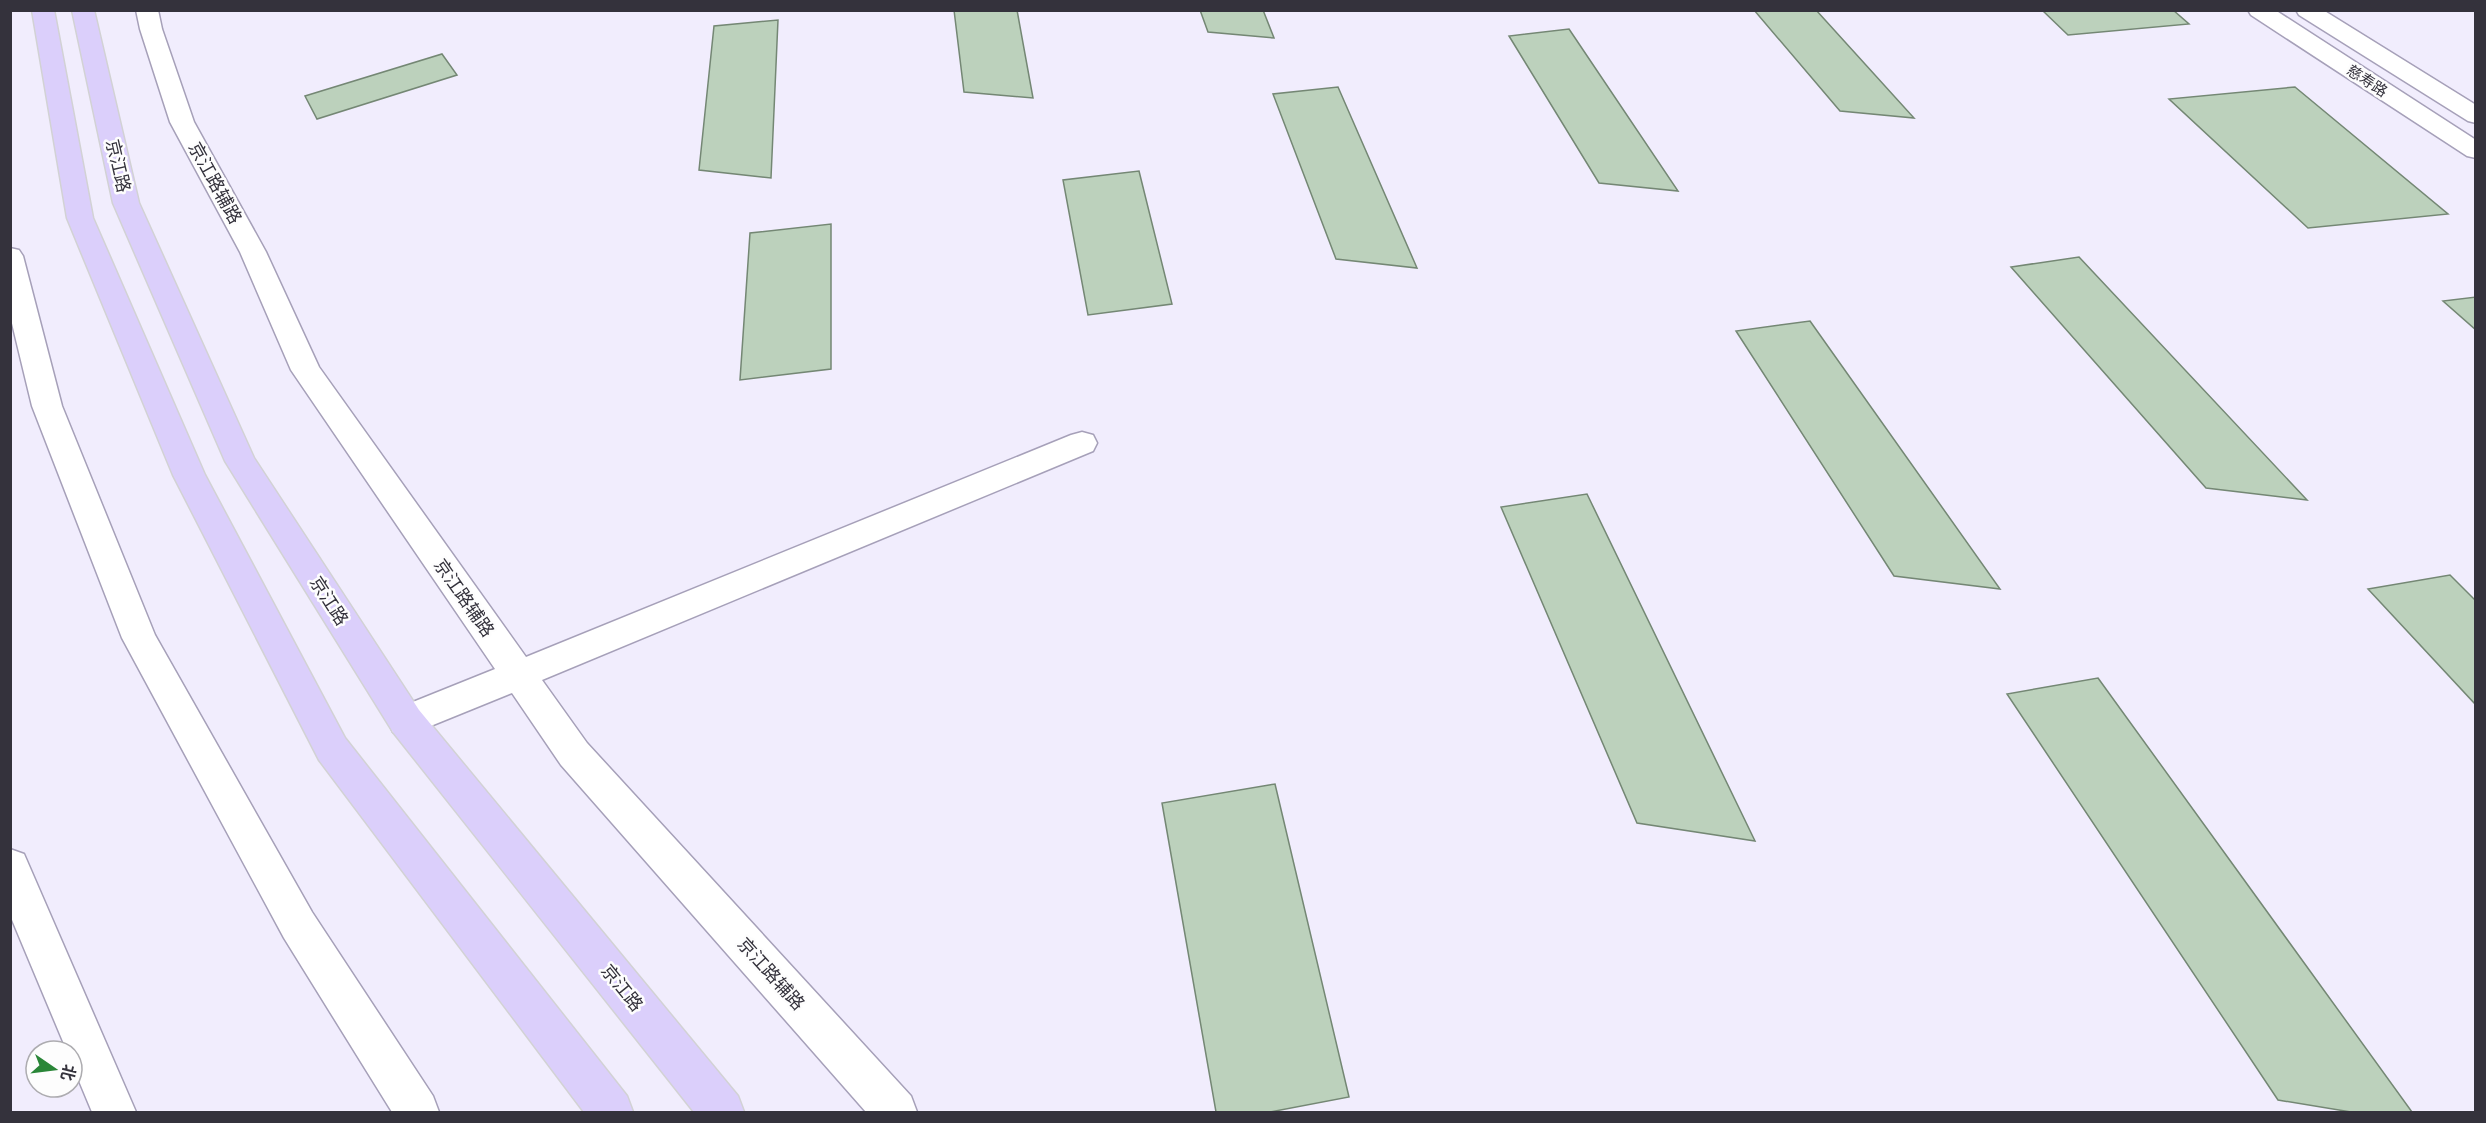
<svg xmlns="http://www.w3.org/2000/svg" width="2486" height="1123" viewBox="0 0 2486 1123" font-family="'Archivo Narrow','Noto Sans SC',sans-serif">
<rect width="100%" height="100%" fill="#f1edfd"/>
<path fill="#bcd1bc" stroke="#748774" stroke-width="1.5" d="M 954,10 L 1017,10 L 1033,98 L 964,92 Z
M 1200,10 L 1263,10 L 1274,38 L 1208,32 Z
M 1754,10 L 1816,10 L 1914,118 L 1840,111 Z
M 2042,10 L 2173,10 L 2189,24 L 2068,35 Z
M 778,20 L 771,178 L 699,170 L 714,26 Z
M 1569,29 L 1678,191 L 1599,183 L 1509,36 Z
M 442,54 L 457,75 L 317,119 L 305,96 Z
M 1338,87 L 1417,268 L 1336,259 L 1273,94 Z
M 2295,87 L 2448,214 L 2308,228 L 2169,99 Z
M 1139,171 L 1172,304 L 1088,315 L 1063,180 Z
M 831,224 L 831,369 L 740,380 L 750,233 Z
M 2079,257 L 2307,500 L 2206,488 L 2011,267 Z
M 2476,297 L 2476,330 L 2443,301 Z
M 1810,321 L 2000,589 L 1894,576 L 1736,331 Z
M 1587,494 L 1755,841 L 1637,823 L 1501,507 Z
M 2450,575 L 2476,601 L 2476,705 L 2368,589 Z
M 2098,678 L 2412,1112 L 2351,1112 L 2278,1100 L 2007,694 Z
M 1275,784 L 1349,1097 L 1270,1112 L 1216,1112 L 1162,803 Z"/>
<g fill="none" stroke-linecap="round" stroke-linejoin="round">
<defs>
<path id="street" d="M 136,10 L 158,10 L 162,29 L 194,122 L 266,252 L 319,367 L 526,657 L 1071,435 L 1082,432 L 1093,435 L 1097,443 L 1093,451 L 542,680 L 587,743 L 911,1096 L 917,1112 L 866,1112 L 561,765 L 512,693 L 406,736 L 393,732 L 388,721 L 393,710 L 495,669 L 291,370 L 240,252 L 170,122 L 140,29 Z
M 10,248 L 19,250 L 23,256 L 62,406 L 155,635 L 312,912 L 433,1096 L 439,1112 L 392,1112 L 284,938 L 122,638 L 32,406 L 10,315 Z
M 10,849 L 24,854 L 136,1112 L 92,1112 L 72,1064 L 72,1051 L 67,1051 L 10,915 Z"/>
<path id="secondary" d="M 2248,10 L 2275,10 L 2476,140 L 2476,158 L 2467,156 L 2251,15 Z
M 2296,10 L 2323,10 L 2476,105 L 2476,123 L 2468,121 L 2299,15 Z"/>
<path id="primary" d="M 32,10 L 54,10 L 93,218 L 205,475 L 345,738 L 627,1096 L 633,1112 L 584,1112 L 319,760 L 173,475 L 67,218 Z
M 72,10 L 94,10 L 139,203 L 254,458 L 419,710 L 738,1096 L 744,1112 L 694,1112 L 393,732 L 225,461 L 113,203 Z"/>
</defs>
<use href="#street" stroke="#a6a0b9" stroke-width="3"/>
<use href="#secondary" stroke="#a6a0b9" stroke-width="3"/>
<use href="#primary" stroke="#d2d2d4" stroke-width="3"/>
<use href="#street" fill="#fff" fill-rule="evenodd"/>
<use href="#secondary" fill="#fff" fill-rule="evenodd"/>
<use href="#primary" fill="#dbcffb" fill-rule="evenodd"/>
</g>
<g text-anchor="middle" stroke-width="5" stroke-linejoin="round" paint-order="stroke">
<g font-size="15" fill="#34323c" stroke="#fdfdfd">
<text transform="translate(2367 81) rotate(33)" y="5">慈寿路</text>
</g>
<g font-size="18" fill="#34323c" stroke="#fdfdfd">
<text transform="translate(118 166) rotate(77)" y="6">京江路</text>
<text transform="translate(215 183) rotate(61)" y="6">京江路辅路</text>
<text transform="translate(464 598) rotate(55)" y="6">京江路辅路</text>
<text transform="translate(329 601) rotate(57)" y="6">京江路</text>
<text transform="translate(771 974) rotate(48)" y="6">京江路辅路</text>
<text transform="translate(622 988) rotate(51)" y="6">京江路</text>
</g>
</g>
<rect width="2486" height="1123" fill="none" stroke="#34323c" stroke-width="24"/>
<g transform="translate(54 1069) rotate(104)"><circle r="28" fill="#fdfdfd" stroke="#adacb0" stroke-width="1.5"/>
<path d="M0-4.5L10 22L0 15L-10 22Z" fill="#2a8638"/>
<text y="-9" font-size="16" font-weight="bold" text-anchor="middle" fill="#34323c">北</text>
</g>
</svg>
